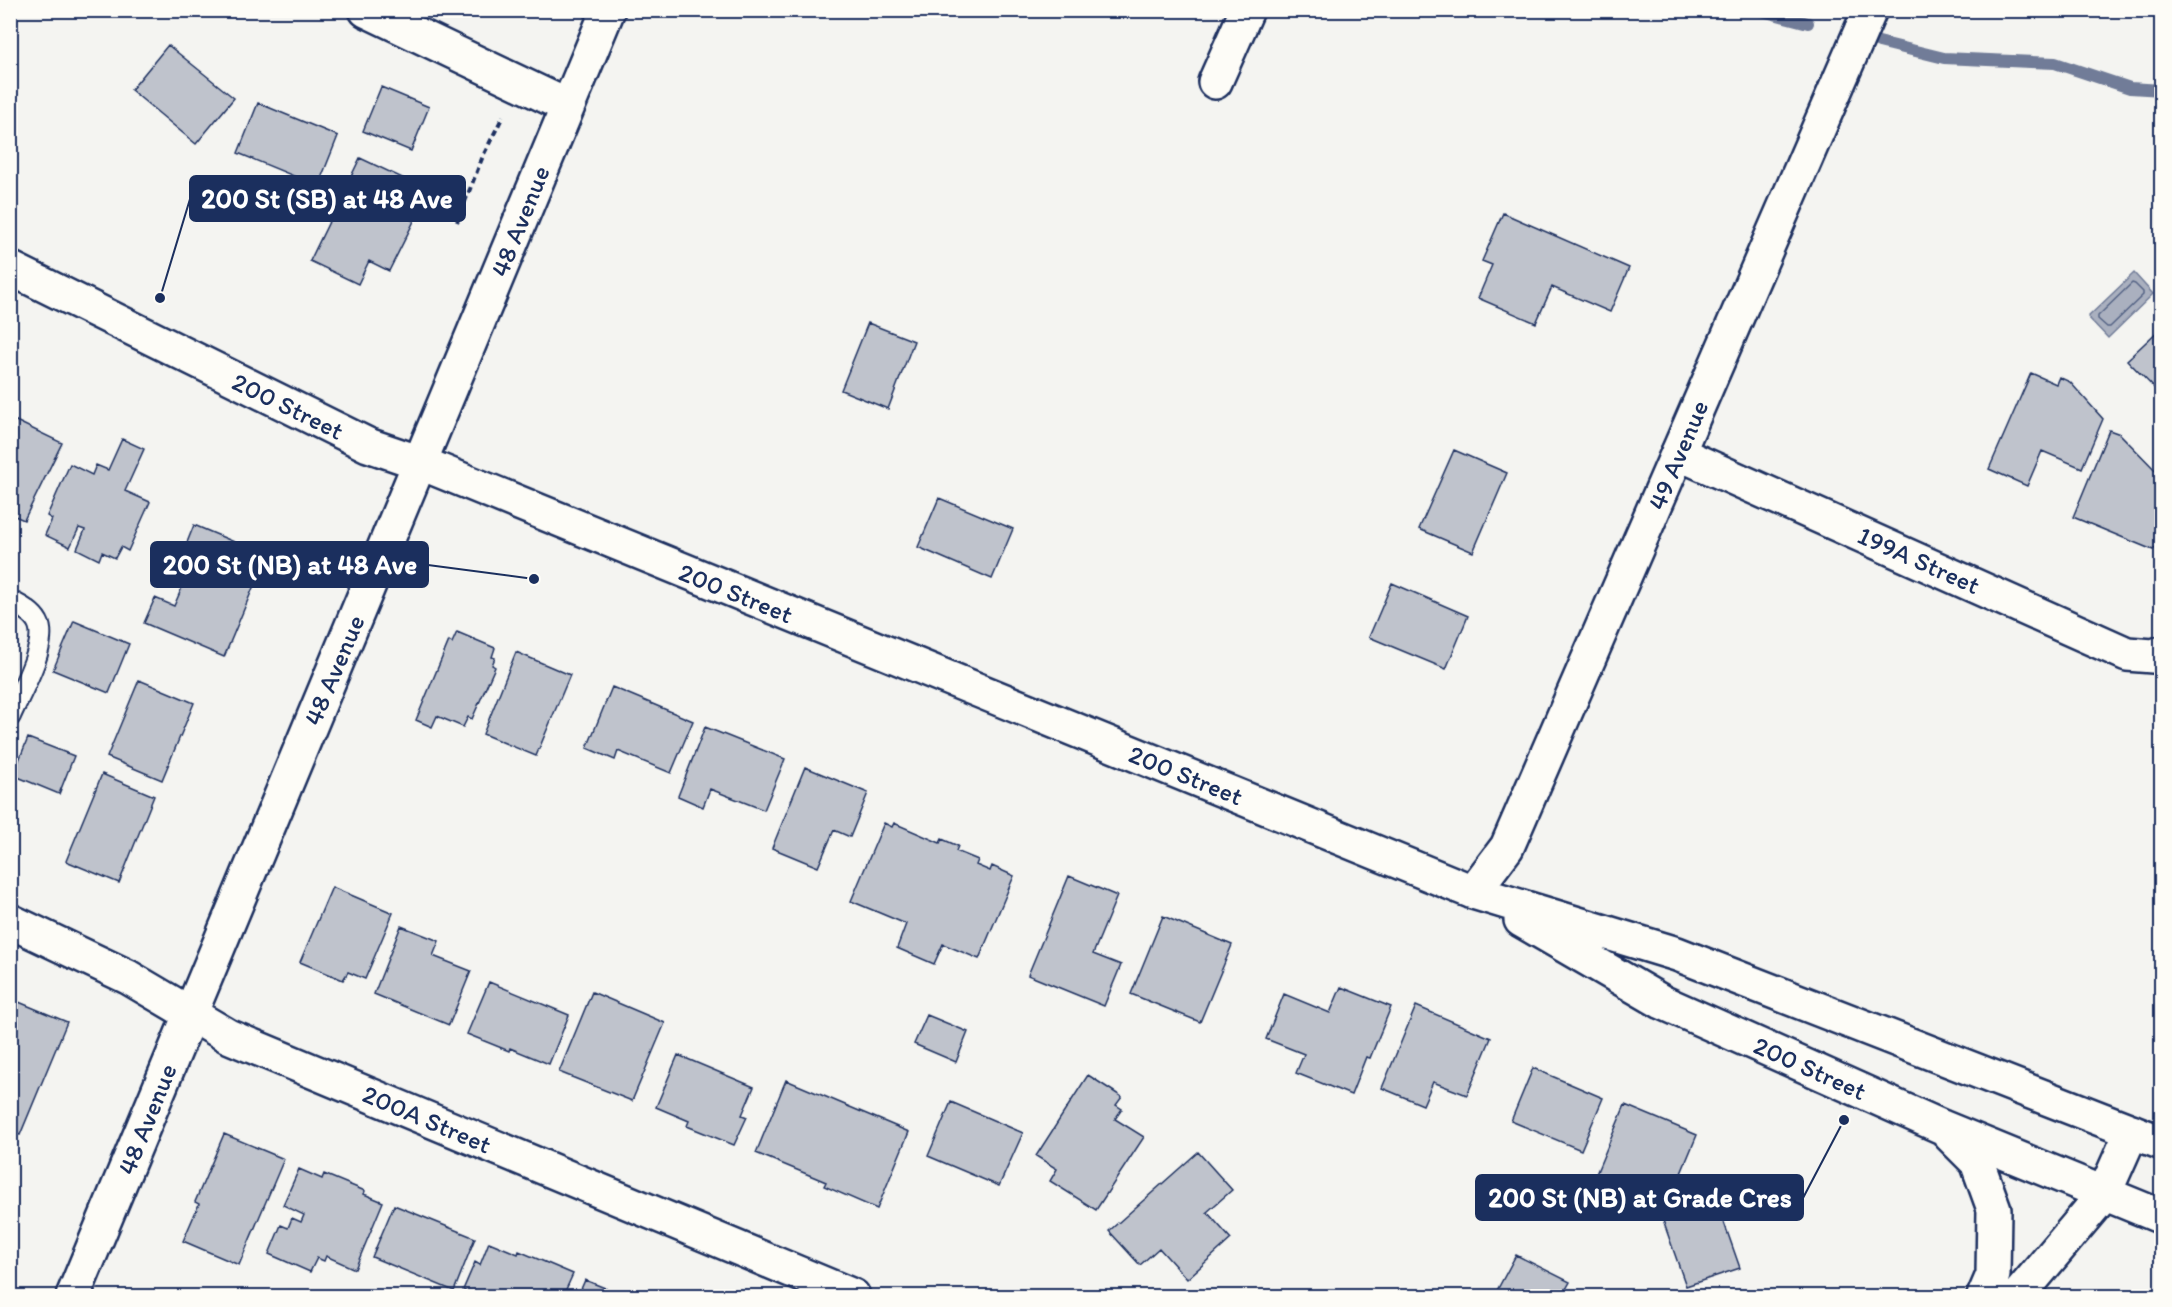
<svg xmlns="http://www.w3.org/2000/svg" width="2172" height="1307" viewBox="0 0 2172 1307" font-family="Itim,sans-serif">
<rect width="100%" height="100%" fill="#f4f4f1"/>
<filter id="ink" filterUnits="userSpaceOnUse"><feTurbulence type="fractalNoise" baseFrequency=".0167" numOctaves="2"/><feDisplacementMap in="SourceGraphic" scale="12" xChannelSelector="R" yChannelSelector="G"/><feConvolveMatrix kernelMatrix="1 2 1 2 8 2 1 2 1" color-interpolation-filters="sRGB"/></filter>
<g filter="url(#ink)">
<path fill="#aab0bf" stroke="#717c98" stroke-width="1.5" d="M 2134,273 L 2153,294 L 2108,338 L 2088,317 Z"/>
<g fill="none" stroke-linecap="round" stroke-linejoin="round">
<path stroke="#546385" stroke-width="1.5" d="M 2132,283 L 2135,284 L 2143,292 L 2143,295 L 2110,327 L 2107,327 L 2098,319 L 2098,316 Z"/>
<path stroke="#717c98" stroke-width="12" d="M 1759,10 L 1808,23
M 1879,42 L 1944,58 L 2055,63 L 2130,88 L 2162,90"/>
</g>
<path fill="#bfc3cc" stroke="#1b2f5e" stroke-width="1.5" d="M 168,45 L 234,98 L 196,144 L 131,90 Z
M 381,87 L 429,107 L 411,151 L 363,131 Z
M 258,103 L 338,136 L 318,186 L 238,153 Z
M 360,158 L 409,181 L 394,212 L 414,221 L 389,271 L 369,261 L 358,284 L 310,261 Z
M 1503,213 L 1629,268 L 1610,312 L 1552,287 L 1536,323 L 1478,298 L 1492,265 L 1482,261 Z
M 868,323 L 914,341 L 888,409 L 841,390 Z
M 2162,327 L 2162,396 L 2127,360 Z
M 2031,373 L 2056,384 L 2059,377 L 2070,382 L 2103,419 L 2082,468 L 2042,451 L 2027,486 L 1989,469 Z
M 14,420 L 62,443 L 24,520 L 10,514 L 10,427 Z
M 2109,430 L 2120,434 L 2162,477 L 2162,541 L 2153,550 L 2073,517 Z
M 122,439 L 144,449 L 125,491 L 150,502 L 128,551 L 121,547 L 115,558 L 102,552 L 99,560 L 77,549 L 85,530 L 79,528 L 70,547 L 45,535 L 52,519 L 47,516 L 70,464 L 92,475 L 96,465 L 108,470 Z
M 1454,450 L 1507,473 L 1473,552 L 1419,529 Z
M 939,498 L 1013,529 L 992,579 L 918,547 Z
M 194,525 L 258,552 L 247,580 L 255,583 L 224,657 L 144,623 L 155,598 L 174,606 L 194,560 L 182,555 Z
M 1392,583 L 1468,616 L 1446,669 L 1369,637 Z
M 74,621 L 129,644 L 109,693 L 53,670 Z
M 457,632 L 495,648 L 492,657 L 495,658 L 492,665 L 495,667 L 472,719 L 468,717 L 463,727 L 437,716 L 432,727 L 416,720 L 449,641 L 452,643 Z
M 516,652 L 570,675 L 536,756 L 483,734 Z
M 139,680 L 194,703 L 162,780 L 107,757 Z
M 612,687 L 693,721 L 671,773 L 618,751 L 615,760 L 587,748 Z
M 705,727 L 785,759 L 764,810 L 710,789 L 703,807 L 678,796 Z
M 28,738 L 74,756 L 59,794 L 13,775 Z
M 805,767 L 868,793 L 850,837 L 834,830 L 818,867 L 772,848 Z
M 102,774 L 154,796 L 119,883 L 66,861 Z
M 884,823 L 892,827 L 894,823 L 940,843 L 942,839 L 958,846 L 956,851 L 978,860 L 976,865 L 990,871 L 992,866 L 1014,876 L 979,959 L 943,944 L 934,964 L 897,948 L 906,924 L 851,901 Z
M 1069,876 L 1117,896 L 1093,954 L 1121,965 L 1104,1006 L 1028,975 Z
M 332,887 L 393,913 L 365,979 L 348,972 L 343,980 L 300,962 Z
M 1163,916 L 1232,945 L 1200,1022 L 1131,994 Z
M 401,926 L 439,941 L 433,956 L 471,971 L 449,1025 L 374,994 Z
M 489,982 L 569,1015 L 549,1064 L 510,1048 L 509,1051 L 467,1034 Z
M 1341,987 L 1391,1007 L 1370,1058 L 1366,1057 L 1351,1095 L 1296,1073 L 1304,1054 L 1266,1039 L 1284,994 L 1330,1013 Z
M 592,992 L 665,1023 L 632,1101 L 559,1072 Z
M 14,1000 L 67,1022 L 20,1135 L 10,1132 L 10,1008 Z
M 1416,1006 L 1491,1038 L 1467,1095 L 1433,1082 L 1423,1105 L 1382,1088 Z
M 927,1015 L 968,1032 L 956,1062 L 914,1044 Z
M 678,1055 L 754,1087 L 742,1115 L 747,1117 L 734,1145 L 687,1126 L 689,1121 L 656,1107 Z
M 1533,1068 L 1603,1098 L 1581,1150 L 1511,1121 Z
M 1088,1075 L 1122,1097 L 1116,1105 L 1122,1109 L 1115,1119 L 1144,1137 L 1096,1210 L 1050,1181 L 1057,1169 L 1036,1156 Z
M 786,1080 L 909,1132 L 877,1209 L 824,1186 L 826,1182 L 756,1153 Z
M 951,1102 L 1023,1133 L 999,1186 L 928,1156 Z
M 1625,1105 L 1697,1135 L 1674,1190 L 1671,1189 L 1658,1199 L 1631,1188 L 1628,1195 L 1619,1191 L 1621,1184 L 1596,1174 Z
M 224,1134 L 284,1159 L 239,1265 L 183,1241 L 199,1204 L 195,1202 Z
M 1198,1152 L 1232,1190 L 1207,1212 L 1231,1239 L 1187,1279 L 1159,1248 L 1140,1265 L 1109,1231 Z
M 299,1169 L 322,1179 L 324,1174 L 365,1191 L 364,1194 L 383,1202 L 355,1269 L 326,1256 L 324,1261 L 317,1258 L 310,1272 L 269,1254 L 281,1225 L 288,1228 L 292,1218 L 301,1222 L 304,1215 L 283,1205 Z
M 1713,1191 L 1740,1268 L 1686,1286 L 1659,1209 Z
M 394,1205 L 475,1238 L 454,1291 L 372,1257 Z
M 489,1242 L 518,1254 L 519,1251 L 573,1274 L 563,1296 L 467,1296 L 469,1293 L 463,1290 L 475,1262 L 480,1265 Z
M 1516,1255 L 1570,1282 L 1562,1296 L 1494,1296 Z
M 585,1280 L 625,1296 L 578,1296 Z"/>
<g fill="none" stroke-linecap="round" stroke-linejoin="round">
<defs>
<path id="lane" d="M 10,601 C 21,606 35,614 39,625 C 47,647 19,695 10,716"/>
<path id="street" d="M 366,10 L 567,106
M 1215,82 L 1247,10
M 1678,453 L 2127,654 L 2153,656 L 2162,653
M 10,921 L 128,977 L 228,1036 L 853,1296"/>
<path id="secondary" d="M 10,268 L 368,445 L 421,463 L 1473,892 L 1677,954 L 2162,1143
M 1473,892 L 1507,847 L 1870,10
M 1521,920 L 1662,1002 L 1942,1127 L 2162,1217
M 1950,1135 L 1977,1162 L 1994,1209 L 1993,1275 L 1984,1296
M 73,1296 L 608,10
M 2018,1296 L 2104,1194 L 2132,1131"/>
</defs>
<use href="#lane" stroke="#1b2f5e" stroke-width="24"/>
<use href="#street" stroke="#1b2f5e" stroke-width="38"/>
<use href="#secondary" stroke="#1b2f5e" stroke-width="38"/>
<path stroke="#1b2f5e" stroke-width="4" stroke-dasharray="6 4.5" stroke-linecap="butt" d="M 457,222 L 483,156 L 503,116"/>
<use href="#lane" stroke="#fdfcf7" stroke-width="20"/>
<use href="#street" stroke="#fdfcf7" stroke-width="33"/>
<use href="#secondary" stroke="#fdfcf7" stroke-width="33"/>
</g>
</g>
<g text-anchor="middle" stroke-width="6" stroke-linejoin="round" paint-order="stroke">
<g font-size="26" fill="#1b2f5e" stroke="#fdfcf7">
<text transform="translate(520 221) rotate(-68)" y="9">48 Avenue</text>
<text transform="translate(288 406) rotate(26)" y="9">200 Street</text>
<text transform="translate(1678 455) rotate(-67)" y="9">49 Avenue</text>
<text transform="translate(1919 560) rotate(24)" y="9">199A Street</text>
<text transform="translate(736 593) rotate(22)" y="9">200 Street</text>
<text transform="translate(334 670) rotate(-67)" y="9">48 Avenue</text>
<text transform="translate(1186 775) rotate(22)" y="9">200 Street</text>
<text transform="translate(1810 1068) rotate(24)" y="9">200 Street</text>
<text transform="translate(147 1119) rotate(-68)" y="9">48 Avenue</text>
<text transform="translate(427 1119) rotate(23)" y="9">200A Street</text>
</g>
</g>
<path fill="none" stroke="#1b2f5e" stroke-width="2" d="M160 298L190 199M534 579L428 565M1844 1120L1803 1198"/>
<g fill="#1b2f5e" stroke="#fdfcf7" stroke-width="2">
<circle cx="160" cy="298" r="6"/>
<circle cx="534" cy="579" r="6"/>
<circle cx="1844" cy="1120" r="6"/>
</g>
<g fill="#1b2f5e" stroke="#1b2f5e" stroke-width="2">
<rect x="190" y="176" width="275" height="45" rx="6"/>
<rect x="151" y="542" width="277" height="45" rx="6"/>
<rect x="1476" y="1175" width="327" height="45" rx="6"/>
</g>
<g font-size="27" text-anchor="middle" font-weight="bold" fill="#fff">
<text x="327" y="208">200 St (SB) at 48 Ave</text>
<text x="290" y="574">200 St (NB) at 48 Ave</text>
<text x="1640" y="1207">200 St (NB) at Grade Cres</text>
</g>
<rect width="2172" height="1307" fill="none" stroke="#fdfcf7" stroke-width="36"/>
<rect x="18" y="18" width="2136" height="1271" fill="none" stroke="#1b2f5e" stroke-width="2" filter="url(#ink)"/>
</svg>
